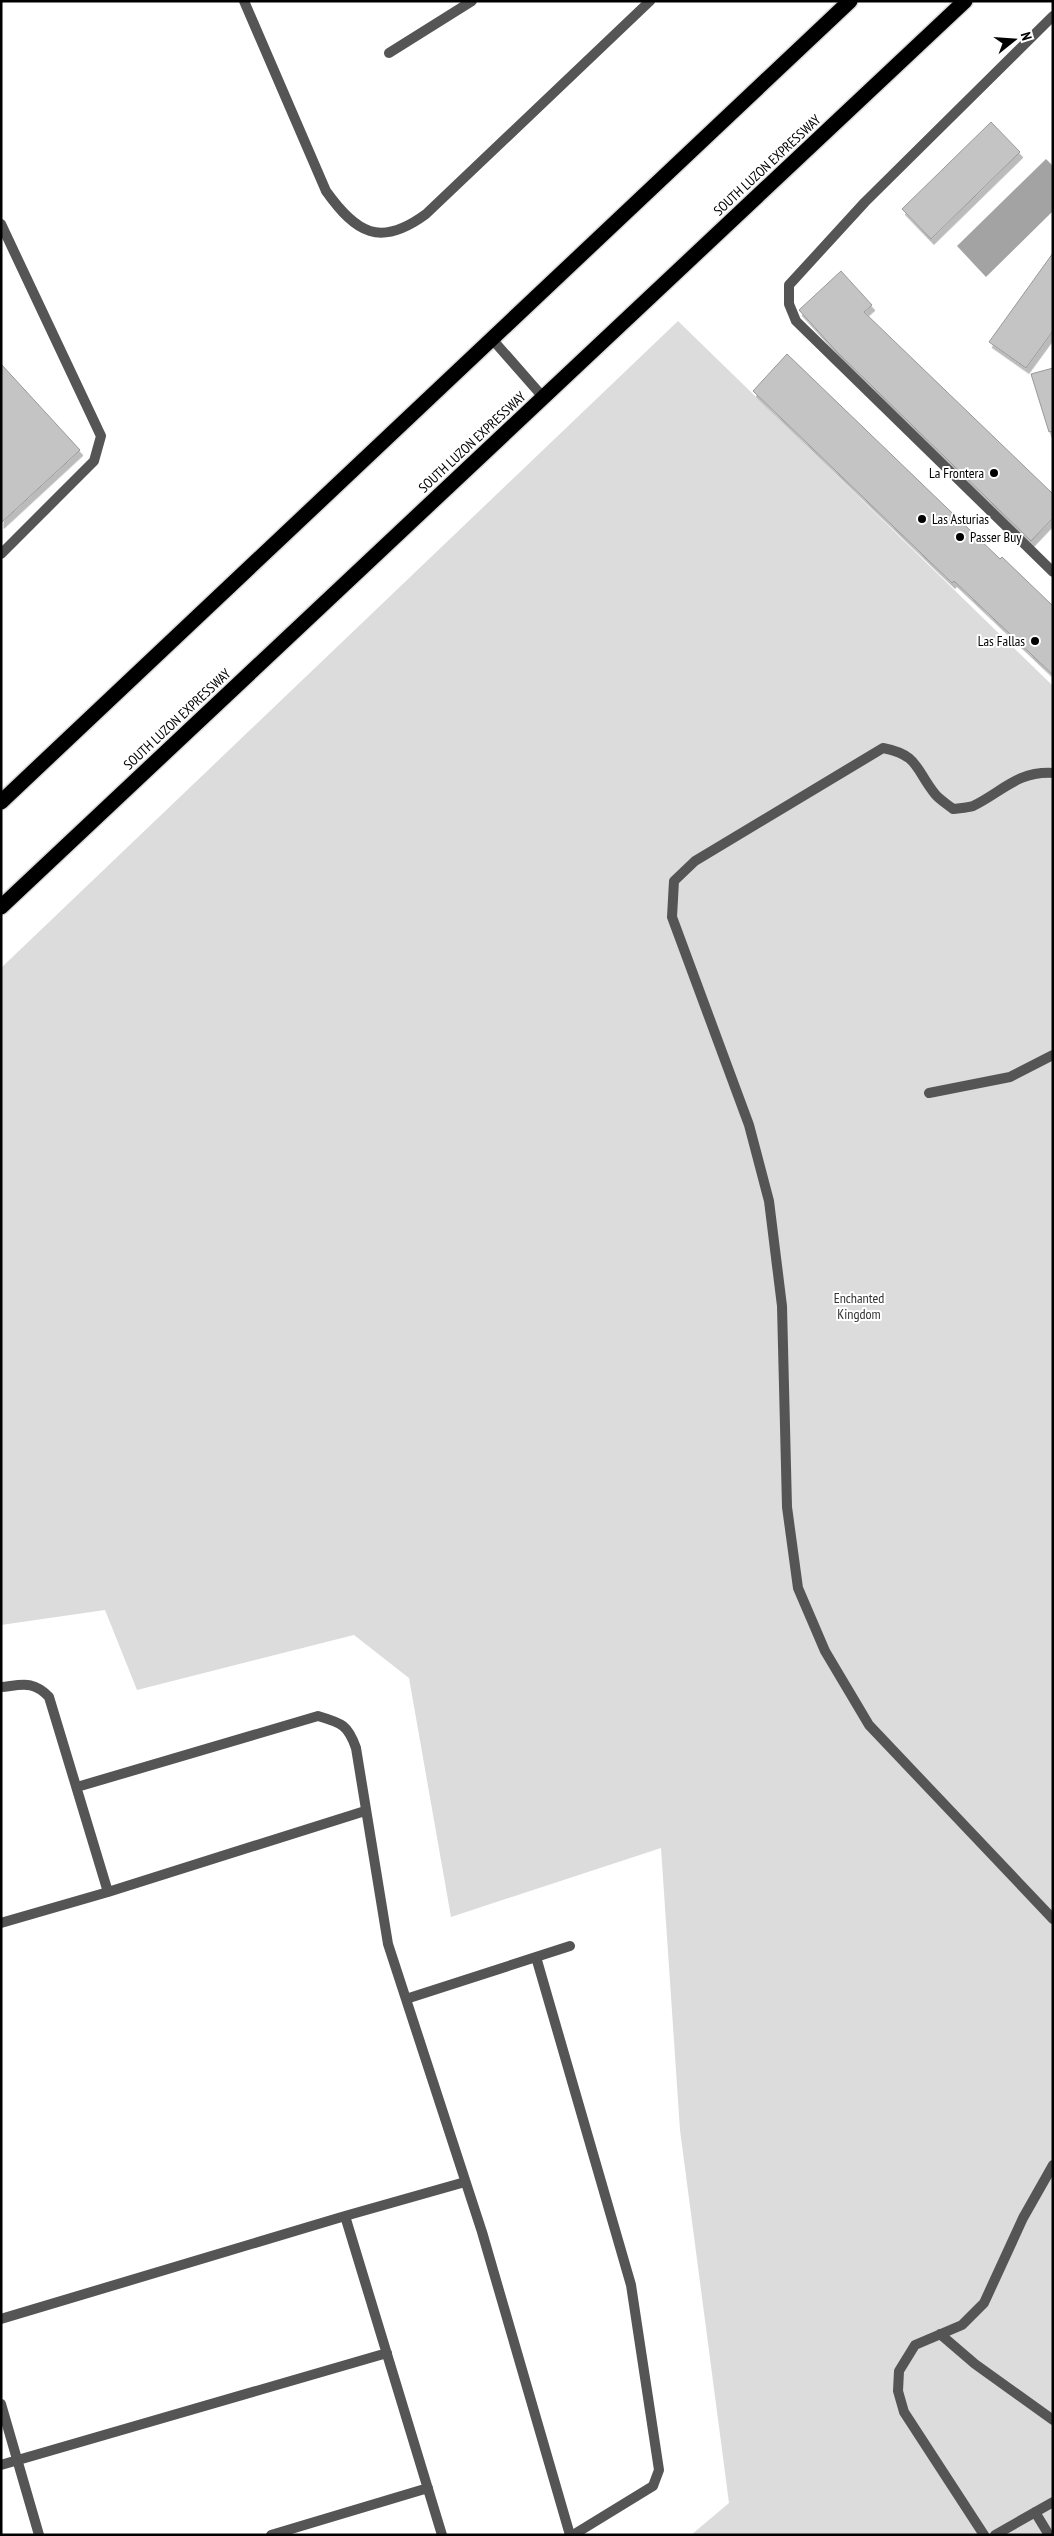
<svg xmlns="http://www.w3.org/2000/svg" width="1054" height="2536" viewBox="0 0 1054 2536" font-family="'PT Sans Narrow',sans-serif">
<defs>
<filter id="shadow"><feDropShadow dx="3" dy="5.5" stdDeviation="0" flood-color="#0004"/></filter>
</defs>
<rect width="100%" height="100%" fill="#fff"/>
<path fill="#dcdcdc" d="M 678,321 L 1053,686 L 1053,2535 L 691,2535 L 729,2503 L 680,2130 L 661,1848 L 451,1917 L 409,1678 L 354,1635 L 137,1690 L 105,1610 L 1,1625 L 1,968 Z"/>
<path fill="#a3a3a3" d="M 1046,159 L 1053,166 L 1053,211 L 986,277 L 957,246 Z"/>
<path fill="#c4c4c4" stroke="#999" filter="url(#shadow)" d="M 991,122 L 1020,152 L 931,239 L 902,209 Z
M 1053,253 L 1053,331 L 1026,368 L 989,342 Z
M 841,271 L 872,305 L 864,312 L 1053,494 L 1053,518 L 1031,541 L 837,352 L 799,310 Z
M 787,354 L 1000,559 L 1002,557 L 1053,606 L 1053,675 L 954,581 L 952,583 L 753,391 Z
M 1,364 L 80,450 L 1,523 Z
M 1053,368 L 1053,431 L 1049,432 L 1031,374 Z"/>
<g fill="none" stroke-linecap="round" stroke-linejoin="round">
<defs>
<path id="highway" d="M 1,802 L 850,1
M 1,907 L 965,1"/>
</defs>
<use href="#highway" stroke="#dbdbdb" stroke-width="18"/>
<path stroke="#555" stroke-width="10" d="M 389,53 L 472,1
M 492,339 L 543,397
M 1053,773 C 1017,771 1002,792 973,806 C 967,808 959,808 953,809 C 947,804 940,800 935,794 C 915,769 919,755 883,748 L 695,861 L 674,881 L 672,917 L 749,1125 L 769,1201 L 782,1306 L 787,1507 L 798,1588 L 825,1651 L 869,1725 L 1053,1919
M 929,1093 L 1010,1077 L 1053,1055
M 940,2334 L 975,2364 L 1053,2420
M 1035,2512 L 1049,2535
M 984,2535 L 904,2412 L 898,2391 L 899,2371 L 915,2345 L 962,2325 L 984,2303 L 1023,2218 L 1053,2165
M 995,2535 L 1053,2502"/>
<path stroke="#555" stroke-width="10" d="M 244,1 L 326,191 C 356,233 380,248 426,214 L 650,1
M 1053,16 L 865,202 L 789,285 L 789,304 L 796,321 L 1053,572
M 1,224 L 101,436 L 94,461 L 1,554
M 1,1687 C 22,1685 33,1680 49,1697 L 108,1892
M 77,1787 L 318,1716 C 342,1723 348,1725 356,1748 L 388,1944 L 482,2232 L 570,2535
M 1,1923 L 108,1892 L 365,1811
M 536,1957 L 631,2285 L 659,2470 L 653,2486 L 573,2535
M 406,1999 L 570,1946
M 345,2216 L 442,2535
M 1,2319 L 345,2216 L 465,2182
M 1,2404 L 39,2535
M 1,2465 L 387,2353
M 271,2535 L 428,2488"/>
<use href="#highway" stroke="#000" stroke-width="15"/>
</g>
<g fill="#000" stroke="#fff" stroke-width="2">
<circle cx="994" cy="473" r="5"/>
<circle cx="922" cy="519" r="5"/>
<circle cx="960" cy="537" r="5"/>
<circle cx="1035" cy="641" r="5"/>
</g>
<g text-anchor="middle" stroke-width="4" stroke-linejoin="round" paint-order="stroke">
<g font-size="14" fill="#000" stroke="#fff">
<text transform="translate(767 165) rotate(-43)" y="5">SOUTH LUZON EXPRESSWAY</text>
<text transform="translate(472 442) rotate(-43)" y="5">SOUTH LUZON EXPRESSWAY</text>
<text transform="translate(177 719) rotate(-43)" y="5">SOUTH LUZON EXPRESSWAY</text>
</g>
<g font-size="14" fill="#000" stroke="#fff" text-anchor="end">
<text x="984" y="478">La Frontera</text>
<text x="932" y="524" text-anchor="start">Las Asturias</text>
<text x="970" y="542" text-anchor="start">Passer Buy</text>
<text x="1025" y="646">Las Fallas</text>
</g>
<g font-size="14" fill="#333" stroke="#fff">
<text x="859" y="1303">Enchanted<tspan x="859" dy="16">Kingdom</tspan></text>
</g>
</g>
<rect width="1054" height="2536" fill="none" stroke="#000000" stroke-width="5"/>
<g transform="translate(1014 40) rotate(73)" stroke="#ffffff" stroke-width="4" paint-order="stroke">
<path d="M0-4L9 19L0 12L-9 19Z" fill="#000000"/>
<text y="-8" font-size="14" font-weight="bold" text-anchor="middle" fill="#000000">N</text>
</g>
</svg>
